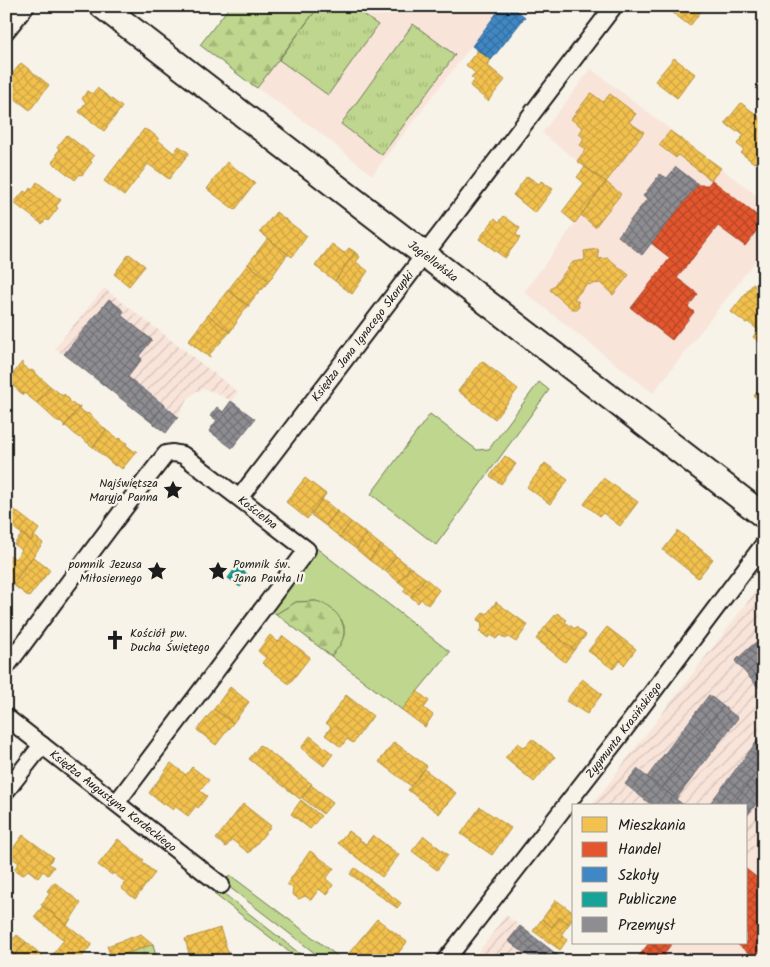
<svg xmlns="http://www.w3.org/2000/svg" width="770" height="967" viewBox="0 0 770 967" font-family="Kalam,sans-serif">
<defs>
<pattern id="industrial-furrows" width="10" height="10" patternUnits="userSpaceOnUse" patternTransform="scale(1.25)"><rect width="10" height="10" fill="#f9e4da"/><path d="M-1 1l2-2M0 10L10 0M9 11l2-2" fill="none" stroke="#d5c3ba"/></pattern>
<pattern id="forest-firs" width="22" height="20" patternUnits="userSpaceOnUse" patternTransform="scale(1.25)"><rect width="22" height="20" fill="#bed68d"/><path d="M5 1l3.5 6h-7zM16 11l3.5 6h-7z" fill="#a3b779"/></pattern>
<pattern id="park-tufts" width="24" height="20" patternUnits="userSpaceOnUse" patternTransform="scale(1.25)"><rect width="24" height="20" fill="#bed68d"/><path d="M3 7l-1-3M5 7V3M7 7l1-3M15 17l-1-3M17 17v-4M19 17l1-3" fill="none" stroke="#a3b779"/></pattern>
<pattern id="homes-cross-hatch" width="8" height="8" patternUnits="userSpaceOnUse" patternTransform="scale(1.25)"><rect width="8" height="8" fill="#f2c14e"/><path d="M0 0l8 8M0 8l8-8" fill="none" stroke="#cfa544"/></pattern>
<pattern id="shops-cross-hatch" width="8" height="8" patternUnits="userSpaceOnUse" patternTransform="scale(1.25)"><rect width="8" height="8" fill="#e4572e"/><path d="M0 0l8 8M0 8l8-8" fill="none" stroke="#b84726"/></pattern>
<pattern id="schools-cross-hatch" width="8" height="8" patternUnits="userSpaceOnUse" patternTransform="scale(1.25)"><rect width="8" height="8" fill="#3f88c5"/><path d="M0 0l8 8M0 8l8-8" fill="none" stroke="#346e9f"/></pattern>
<pattern id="public-cross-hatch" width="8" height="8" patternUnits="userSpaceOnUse" patternTransform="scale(1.25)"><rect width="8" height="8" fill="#17a398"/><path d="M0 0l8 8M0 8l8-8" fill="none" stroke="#14847b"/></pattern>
<pattern id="industry-cross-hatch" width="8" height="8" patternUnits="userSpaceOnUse" patternTransform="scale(1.25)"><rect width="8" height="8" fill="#8d8d92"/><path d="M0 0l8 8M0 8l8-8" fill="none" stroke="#727276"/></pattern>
</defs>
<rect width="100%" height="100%" fill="#f7f3e8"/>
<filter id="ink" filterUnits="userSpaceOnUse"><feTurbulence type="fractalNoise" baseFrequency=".02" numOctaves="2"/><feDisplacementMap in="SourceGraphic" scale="10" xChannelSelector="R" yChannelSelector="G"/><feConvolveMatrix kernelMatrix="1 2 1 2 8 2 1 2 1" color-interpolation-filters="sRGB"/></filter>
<g filter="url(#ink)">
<path fill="#f9e4da" d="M 319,6 L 502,6 L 372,175 L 314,128 L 257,88 Z
M 591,69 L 764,201 L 764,250 L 653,393 L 524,292 L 605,183 L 542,133 Z
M 764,833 L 764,961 L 672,961 L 649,943 L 746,943 L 746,854 L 748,854 Z"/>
<path fill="url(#industrial-furrows)" d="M 104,288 L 238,392 L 231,401 L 215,392 L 204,389 L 196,391 L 189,397 L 178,417 L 166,433 L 55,348 Z
M 763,582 L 764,833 L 748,855 L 746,854 L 746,806 L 591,806 Z
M 506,915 L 565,961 L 472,961 Z"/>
<path fill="#bed68d" stroke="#6d7954" d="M 539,382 L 549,390 L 436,545 L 371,494 L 430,414 L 477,450 L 489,449 Z
M 315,547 L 450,652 L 402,710 L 331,656 L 341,643 L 344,635 L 344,626 L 341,619 L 316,601 L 296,602 L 276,614 L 269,608 Z
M 230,875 L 344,961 L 325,961 L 224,883 Z
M 218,889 L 309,961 L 301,961 L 214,894 Z"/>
<path fill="url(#forest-firs)" stroke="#6d7954" d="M 230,6 L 319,6 L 257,88 L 248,82 L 200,45 Z
M 316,601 C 334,606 351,624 341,643 C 339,648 334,652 331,656 L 276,614 L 296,602 Z
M 153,944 L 157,961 L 106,961 Z"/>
<path fill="url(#park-tufts)" stroke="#6d7954" d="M 319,6 L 351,6 L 378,25 L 328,95 L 279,60 Z
M 413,24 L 455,55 L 382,155 L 341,124 Z"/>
<path fill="url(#homes-cross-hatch)" stroke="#b2903f" d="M 678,6 L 705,6 L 690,26 L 673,13 Z
M 478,50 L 491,60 L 487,65 L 505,80 L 488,101 L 470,86 L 475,80 L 471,77 L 475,73 L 466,65 Z
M 674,58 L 695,74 L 677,98 L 655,81 Z
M 21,63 L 49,85 L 30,110 L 6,92 L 6,82 Z
M 97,88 L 122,107 L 104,131 L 79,112 L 86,102 L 82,99 L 87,91 L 92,94 Z
M 591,93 L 603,102 L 610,94 L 636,114 L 629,122 L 644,132 L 606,182 L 577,161 L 586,149 L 580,145 L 583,141 L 583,137 L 579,134 L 583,128 L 571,119 Z
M 741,103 L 764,120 L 764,151 L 754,163 L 741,153 L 744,150 L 737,144 L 744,135 L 738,130 L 737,132 L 725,123 Z
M 144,129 L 151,132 L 158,138 L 158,140 L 174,153 L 179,146 L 189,153 L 169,179 L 148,164 L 124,196 L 104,181 Z
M 670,131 L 721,168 L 711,180 L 678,155 L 676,158 L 659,145 Z
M 67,135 L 94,156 L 90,161 L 92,162 L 82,175 L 80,174 L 75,180 L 52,162 L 58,155 L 56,154 L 60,149 L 57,147 Z
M 227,162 L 255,183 L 235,210 L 207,189 Z
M 585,167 L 606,182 L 575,223 L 562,212 L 584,183 L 577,177 Z
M 527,176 L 539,184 L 541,181 L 553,189 L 535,213 L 513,195 Z
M 37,182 L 61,200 L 56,206 L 58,208 L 48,221 L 46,219 L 42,224 L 14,203 L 24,191 L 27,193 L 30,188 L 32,190 Z
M 606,182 L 621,194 L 595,227 L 581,215 Z
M 276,212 L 307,236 L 292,257 L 260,232 Z
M 504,216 L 520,228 L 516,234 L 520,238 L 505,258 L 479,239 L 495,218 L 499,222 Z
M 268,238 L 289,255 L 287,255 L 269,281 L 248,264 Z
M 332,244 L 344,253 L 349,248 L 355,252 L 335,281 L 315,266 Z
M 598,249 L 599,259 L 608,258 L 629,275 L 613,295 L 600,283 L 586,285 L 574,299 L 578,301 L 579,307 L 577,309 L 572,309 L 550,290 L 573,262 L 585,260 L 584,251 Z
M 355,252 L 360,257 L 356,262 L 368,271 L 352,294 L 335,281 Z
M 129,254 L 145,266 L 129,286 L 114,274 Z
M 248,264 L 269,281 L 262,290 L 261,289 L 249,304 L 249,306 L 228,290 Z
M 753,284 L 764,292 L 764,346 L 753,337 L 758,330 L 748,322 L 746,323 L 731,312 Z
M 228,290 L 249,306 L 247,306 L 236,321 L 237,322 L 230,332 L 208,315 Z
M 208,315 L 230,332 L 209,355 L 210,358 L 188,341 Z
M 482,361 L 518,389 L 495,419 L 458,391 Z
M 22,362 L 22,365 L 30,371 L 32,370 L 50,386 L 37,403 L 24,393 L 23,395 L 8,381 Z
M 50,386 L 63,396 L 64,394 L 70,400 L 69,401 L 77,407 L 80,406 L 64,427 L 64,424 L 60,421 L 59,423 L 37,403 Z
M 761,387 L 764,390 L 764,404 L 754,396 Z
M 80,406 L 79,409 L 87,414 L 88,413 L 106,430 L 93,447 L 80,437 L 79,438 L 66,426 L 64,427 Z
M 106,430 L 119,440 L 120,438 L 127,443 L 126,445 L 134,451 L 137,451 L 122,469 L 117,465 L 115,466 L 93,447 Z
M 505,456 L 516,464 L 501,484 L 490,476 Z
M 545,463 L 568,480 L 550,504 L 527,487 Z
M 305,478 L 326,494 L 307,519 L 286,502 Z
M 603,478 L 638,502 L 620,526 L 603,513 L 600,516 L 584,504 Z
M 322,499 L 337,511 L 326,526 L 311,515 Z
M 12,508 L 39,529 L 31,541 L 6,522 L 6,516 Z
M 337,511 L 351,522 L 340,537 L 326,526 Z
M 351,522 L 367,534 L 356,549 L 340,537 Z
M 678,531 L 713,559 L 698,578 L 663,550 Z
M 22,534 L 31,541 L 34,536 L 43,543 L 12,584 L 6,580 L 6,570 L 8,568 L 6,566 L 6,560 L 10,555 L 15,559 L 22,550 L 14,544 Z
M 367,534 L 381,545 L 369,560 L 356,549 Z
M 381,545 L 396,556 L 385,571 L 369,560 Z
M 396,556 L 410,567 L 399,582 L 385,571 Z
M 33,557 L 50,570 L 29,597 L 12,584 Z
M 410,567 L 425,578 L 411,597 L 403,591 L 406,588 L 399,582 Z
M 425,578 L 439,590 L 428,605 L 421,599 L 418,603 L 411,597 Z
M 496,602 L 528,625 L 516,642 L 508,637 L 506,639 L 500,635 L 496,639 L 490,635 L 488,638 L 479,631 L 482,628 L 481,622 L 477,620 L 484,612 L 487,614 Z
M 557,613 L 567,620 L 565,622 L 575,629 L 576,627 L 586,635 L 574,650 L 545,627 Z
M 545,627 L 574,650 L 565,662 L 536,639 Z
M 607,627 L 636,649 L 624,665 L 620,661 L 613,669 L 588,651 Z
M 270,635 L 278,642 L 283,636 L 310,657 L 289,684 L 262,663 L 266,658 L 258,651 Z
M 582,679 L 602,694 L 587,714 L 566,701 Z
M 230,687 L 249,702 L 233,723 L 214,709 Z
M 417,691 L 429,701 L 424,708 L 433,715 L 425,727 L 402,710 Z
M 346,695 L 373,716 L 353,743 L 347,739 L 341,747 L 325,735 L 331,727 L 326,723 Z
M 214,709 L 233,723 L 216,745 L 197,730 Z
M 310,736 L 333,754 L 324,766 L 301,748 Z
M 532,739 L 555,757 L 534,782 L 505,758 L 518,743 L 524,748 Z
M 394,742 L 427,766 L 411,786 L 379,762 Z
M 260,745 L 312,784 L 300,799 L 249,759 Z
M 171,763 L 186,775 L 192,767 L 209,780 L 200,791 L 207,796 L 198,808 L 196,806 L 188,816 L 176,807 L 173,810 L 164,803 L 163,804 L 149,793 Z
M 424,769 L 456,793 L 439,814 L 408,790 Z
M 311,785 L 333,802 L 323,814 L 302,798 Z
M 301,800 L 321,816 L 310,829 L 291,814 Z
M 243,804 L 271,826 L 249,853 L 232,840 L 226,847 L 216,839 Z
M 480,807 L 511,828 L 492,855 L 461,834 Z
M 348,831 L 366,844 L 373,835 L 399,855 L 382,877 L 338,843 Z
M 23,835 L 53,857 L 49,864 L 54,867 L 48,875 L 43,871 L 38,878 L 28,870 L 23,875 L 14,869 L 19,863 L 8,855 Z
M 424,836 L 448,855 L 437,870 L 412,851 Z
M 118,839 L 144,860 L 142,862 L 155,873 L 135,899 L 121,888 L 125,882 L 113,873 L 112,875 L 98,865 Z
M 310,851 L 334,868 L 326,879 L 333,885 L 327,895 L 319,889 L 311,900 L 305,896 L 299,899 L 292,894 L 293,888 L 287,884 Z
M 355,868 L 401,903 L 397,908 L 350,874 Z
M 54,882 L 81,903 L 67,925 L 41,905 L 50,893 L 47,891 Z
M 556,900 L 574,913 L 574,918 L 569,924 L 560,917 L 552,927 L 542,919 Z
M 43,906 L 92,944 L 79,961 L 52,961 L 49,959 L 64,940 L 34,917 Z
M 560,917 L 569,924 L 561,935 L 567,940 L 560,950 L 533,931 L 542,919 L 552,927 Z
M 377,919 L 407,942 L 392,961 L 359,961 L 349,953 Z
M 220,928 L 229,955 L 210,961 L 191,961 L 185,939 Z
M 6,931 L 14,938 L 7,949 L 6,948 Z
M 141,934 L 153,944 L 112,959 L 107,946 Z
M 17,935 L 26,942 L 12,958 L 6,953 L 6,949 Z
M 26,942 L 49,961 L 15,961 L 12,958 Z"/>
<path fill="url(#shops-cross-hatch)" stroke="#a84529" d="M 712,180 L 764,221 L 745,246 L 718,226 L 677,278 L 698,294 L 688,307 L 694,312 L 672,340 L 631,308 L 670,258 L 651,243 L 696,185 L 708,185 Z
M 746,869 L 764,883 L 764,947 L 755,958 L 736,943 L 746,943 Z
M 649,943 L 670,959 L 668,961 L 635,961 Z
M 650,943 L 672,943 L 664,954 Z"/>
<path fill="url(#schools-cross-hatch)" stroke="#346892" d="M 502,6 L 511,6 L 525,17 L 491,60 L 472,46 Z"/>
<path fill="url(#public-cross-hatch)" stroke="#187a73" d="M 237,566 L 249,576 L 240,587 L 228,578 Z"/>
<path fill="url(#industry-cross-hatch)" stroke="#6b6b6f" d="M 676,167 L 698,184 L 642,255 L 618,236 L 647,199 L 643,196 L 660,174 L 667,178 Z
M 109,299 L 124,311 L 121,315 L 152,340 L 139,356 L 142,359 L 128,377 L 164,405 L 151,422 L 64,354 Z
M 231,401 L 255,419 L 232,448 L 209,431 L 217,420 L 210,416 L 217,407 L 223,412 Z
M 164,405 L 178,417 L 166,433 L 151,422 Z
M 763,636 L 764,637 L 764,665 L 749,648 Z
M 749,648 L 764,665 L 764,694 L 735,661 Z
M 709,695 L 723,706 L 662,788 L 647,777 Z
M 723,706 L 738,718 L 676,799 L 662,788 Z
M 761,736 L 764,739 L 764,763 L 731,806 L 708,806 Z
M 764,763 L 764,794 L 746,817 L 746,806 L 731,806 Z
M 637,769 L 647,777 L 685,806 L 653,806 L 625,784 Z
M 520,926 L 559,956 L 565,961 L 535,961 L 508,941 Z"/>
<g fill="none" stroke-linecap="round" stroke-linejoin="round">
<defs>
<g id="street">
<path d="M 6,31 L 26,6"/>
<path id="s1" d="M 240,497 L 614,6"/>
<path id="s2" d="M 6,667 C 59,596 111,524 166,454 L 173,453 L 183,455 L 307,550 L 117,802"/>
<path id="s3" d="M 6,717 L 221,885"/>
<path d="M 6,791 L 42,745"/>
<path id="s4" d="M 445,961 L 618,738 L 764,544"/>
</g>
<g id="secondary">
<path id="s5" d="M 102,6 L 764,516"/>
</g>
</defs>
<use href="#street" stroke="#1c1c1c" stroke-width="20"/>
<use href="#secondary" stroke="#1c1c1c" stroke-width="28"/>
<use href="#street" stroke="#f7f3e8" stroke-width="16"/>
<use href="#secondary" stroke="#f7f3e8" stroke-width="24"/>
</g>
</g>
<defs>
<symbol id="sight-bare" viewBox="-9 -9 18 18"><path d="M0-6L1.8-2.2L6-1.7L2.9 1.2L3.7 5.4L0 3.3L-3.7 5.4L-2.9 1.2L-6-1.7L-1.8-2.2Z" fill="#1c1c1c" stroke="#f7f3e8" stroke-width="2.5" paint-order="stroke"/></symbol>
<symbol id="church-bare" viewBox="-9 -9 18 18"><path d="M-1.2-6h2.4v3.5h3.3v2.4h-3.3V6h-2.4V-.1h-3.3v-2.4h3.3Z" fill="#1c1c1c" stroke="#f7f3e8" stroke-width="2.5" paint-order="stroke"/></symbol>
</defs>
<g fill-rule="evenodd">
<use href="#sight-bare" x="159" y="476" width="28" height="28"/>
<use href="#sight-bare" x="143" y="557" width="28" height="28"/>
<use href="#sight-bare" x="204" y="557" width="28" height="28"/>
<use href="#church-bare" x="101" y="626" width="28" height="28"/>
</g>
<g text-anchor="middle" stroke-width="5" stroke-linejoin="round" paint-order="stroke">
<g font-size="12" fill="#1c1c1c" stroke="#f7f3e8">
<text dy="4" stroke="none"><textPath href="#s5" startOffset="418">Jagiellońska</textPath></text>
<text dy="4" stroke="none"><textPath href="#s1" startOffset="202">Księdza Jana Ignacego Skorupki</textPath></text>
<text dy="4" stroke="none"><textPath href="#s2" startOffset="378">Kościelna</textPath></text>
<text dy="4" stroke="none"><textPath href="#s4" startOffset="292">Zygmunta Krasińskiego</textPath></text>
<text dy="4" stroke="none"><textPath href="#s3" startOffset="136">Księdza Augustyna Kordeckiego</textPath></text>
</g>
<g font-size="12" fill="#1c1c1c" stroke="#f7f3e8" text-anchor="end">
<text x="158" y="487">Najświętsza<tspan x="158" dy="14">Maryja Panna</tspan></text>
<text x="142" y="568">pomnik Jezusa<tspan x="142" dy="14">Miłosiernego</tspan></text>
<text x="233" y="568" text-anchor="start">Pomnik św.<tspan x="233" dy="14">Jana Pawła II</tspan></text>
<text x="130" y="637" text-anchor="start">Kościół pw.<tspan x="130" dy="14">Ducha Świętego</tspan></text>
</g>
</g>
<rect width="770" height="967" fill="none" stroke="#f7f3e8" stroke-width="25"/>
<rect x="12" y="12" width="745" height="942" fill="none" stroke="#1c1c1c" stroke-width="2" filter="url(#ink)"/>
<rect x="572" y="804" width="175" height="140" fill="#f7f3e8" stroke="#9f9d96"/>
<rect x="582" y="817" width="25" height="15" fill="#f2c14e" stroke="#9f9d96"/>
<text x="618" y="830" font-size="15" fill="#1c1c1c">Mieszkania</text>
<rect x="582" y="842" width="25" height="15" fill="#e4572e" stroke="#9f9d96"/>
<text x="618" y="854" font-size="15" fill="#1c1c1c">Handel</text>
<rect x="582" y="867" width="25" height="15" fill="#3f88c5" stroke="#9f9d96"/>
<text x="618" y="880" font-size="15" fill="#1c1c1c">Szkoły</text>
<rect x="582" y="892" width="25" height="15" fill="#17a398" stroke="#9f9d96"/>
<text x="618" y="904" font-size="15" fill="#1c1c1c">Publiczne</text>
<rect x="582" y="917" width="25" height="15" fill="#8d8d92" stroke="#9f9d96"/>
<text x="618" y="930" font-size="15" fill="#1c1c1c">Przemysł</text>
</svg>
